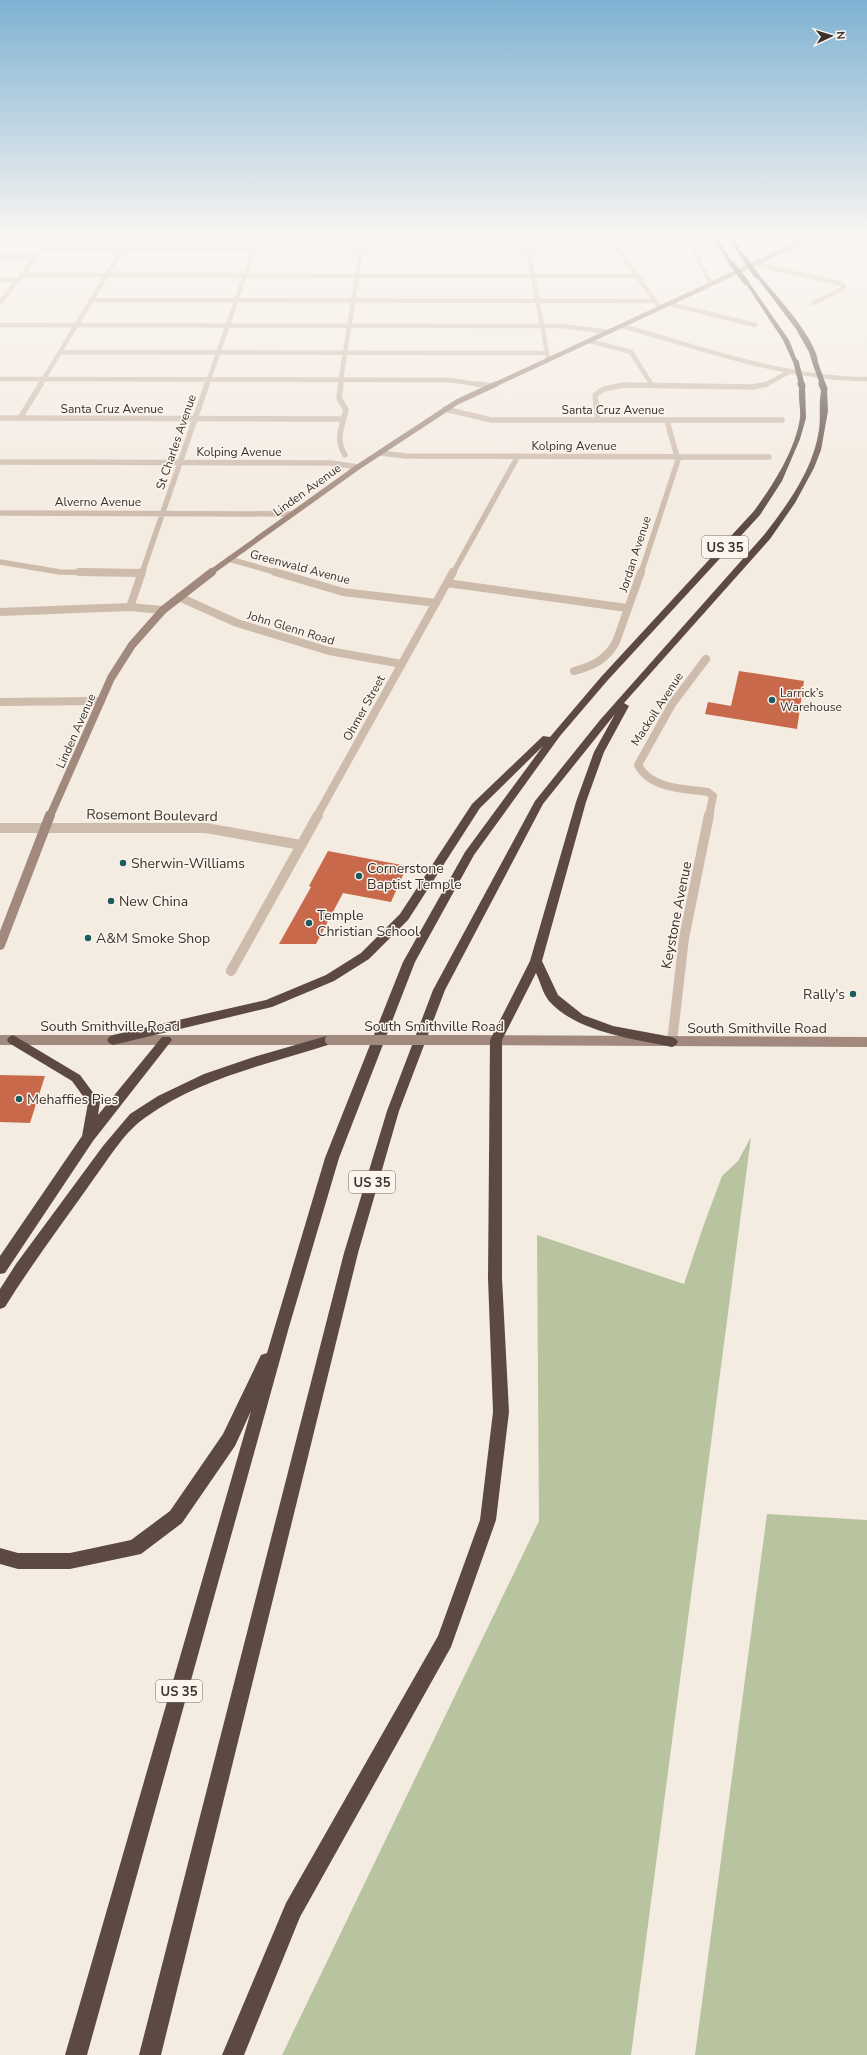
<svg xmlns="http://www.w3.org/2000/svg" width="867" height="2055" viewBox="0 0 867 2055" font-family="'Nunito Sans',sans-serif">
<rect width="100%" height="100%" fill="#f4ebe1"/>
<path fill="#b8c4a0" d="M 751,1137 L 631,2055 L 282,2055 L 539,1521 L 537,1235 L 684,1284 L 703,1227 L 722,1176 L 738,1161 Z
M 767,1514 L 867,1520 L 867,2055 L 695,2055 Z"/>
<path fill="#c8694b" d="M 739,671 L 804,681 L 797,729 L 705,714 L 708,702 L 731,706 Z
M 328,851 L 407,866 L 391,902 L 343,893 L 316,944 L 279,944 L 311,887 L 309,886 Z
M 0,1075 L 45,1076 L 30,1123 L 0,1122 Z"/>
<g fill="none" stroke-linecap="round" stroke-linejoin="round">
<path stroke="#cdbbac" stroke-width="4.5" d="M 526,238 L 548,358
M 687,238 L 708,279 L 713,283
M 788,238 L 797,245
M 613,243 L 689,242
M 41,250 L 619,251
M 0,257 L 36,256
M 755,264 L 839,283 L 844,286 L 842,289 L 813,303
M 22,275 L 636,276
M 0,280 L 18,280
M 91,300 L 654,301
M 670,304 L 755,325
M 0,325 L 562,326 L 609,332
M 622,326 C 701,348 785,379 867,379
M 590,341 L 631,352 L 652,385
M 60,352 L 546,353
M 0,379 L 450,380 L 483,385
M 40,385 L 129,238
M 207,385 L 258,238
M 340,385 L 363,238
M 765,385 L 789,372"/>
<path stroke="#cdbbac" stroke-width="5.5" d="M 341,384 L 339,398 L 346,410 C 342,426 335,440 345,455
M 477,384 L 491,386
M 445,409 L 491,420 L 782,420
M 0,418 L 343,419
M 20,418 L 41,384
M 598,420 L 595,395 L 604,389 L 624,385 L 753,387 L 767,384
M 380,453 L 405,456 L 769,457
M 0,462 L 331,463 L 358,467
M 0,513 L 292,514
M 229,559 L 278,573
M 0,562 L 60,572 L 141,573
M 142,573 L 207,384
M 453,573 L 518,456
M 641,573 L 678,460 L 667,421"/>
<path stroke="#cdbbac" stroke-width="8" d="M 79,572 L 141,573
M 275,572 L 343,592 L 436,603
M 447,583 L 627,608
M 179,597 L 237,623 L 329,651 L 402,664
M 130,607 L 142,572
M 0,612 L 130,607 L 163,610
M 706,659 L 672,704 L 638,765 C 650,789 685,789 708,792 L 713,796 L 709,816
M 574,671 C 593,666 606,660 616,642 L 641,572
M 0,702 L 101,701
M 317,816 L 453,572"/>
<path stroke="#cdbbac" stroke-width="10" d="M 0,828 L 206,828 L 301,845
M 231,971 L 318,815
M 672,1042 L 684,938 L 709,815"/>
<path stroke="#cdbbac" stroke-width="4.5" d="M 610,238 L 660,308
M 0,303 L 50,238"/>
<path stroke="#a18a7d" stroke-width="4.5" d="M 494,385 L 810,238"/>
<path stroke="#a18a7d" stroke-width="5.5" d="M 210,573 L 358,467 L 457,402 L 496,384"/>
<path stroke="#a18a7d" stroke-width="8" d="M 50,816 L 111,678 L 132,645 L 163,610 L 212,572"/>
<path stroke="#a18a7d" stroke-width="10" d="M 0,945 L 50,815
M 0,1040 L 326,1040
M 477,1040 L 867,1042"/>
<path fill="#5c4a42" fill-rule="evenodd" d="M 712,238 L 717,238 L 734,265 L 730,265 Z
M 728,238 L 733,238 L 746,259 L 742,259 Z
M 755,275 L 759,275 C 774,293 821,343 818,366 L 813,365 L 809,352 L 796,329 Z
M 744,281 L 748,281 L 789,340 L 798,363 L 793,362 L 783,340 Z
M 800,385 L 805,386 L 806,418 L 800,439 L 782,481 L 760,515 L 607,681 L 560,736 L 474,855 L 415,962 L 339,1158 L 289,1327 L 87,2055 L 65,2055 L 251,1411 L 235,1446 L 182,1523 L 141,1554 L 70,1569 L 18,1569 L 0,1564 L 0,1548 L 18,1553 L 70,1553 L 131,1540 L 170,1511 L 223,1434 L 261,1355 L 267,1353 L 325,1158 L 403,962 L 465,852 L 543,746 L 480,808 L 408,920 L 369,959 L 334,981 L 272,1007 L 113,1045 L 109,1043 L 107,1040 L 109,1037 L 113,1035 L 266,1000 L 326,975 L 361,953 L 400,914 L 472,804 L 543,736 L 550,737 L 601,677 L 754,511 C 773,485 795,451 800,418 C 801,407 797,395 800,385 Z
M 822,388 L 827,389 L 828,411 L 821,450 L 814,468 L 795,503 L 770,539 L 624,703 L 629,706 L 604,752 L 586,802 L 542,961 L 558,995 L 583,1015 L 613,1026 L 672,1037 L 676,1039 L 678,1042 L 676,1045 L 672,1047 C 634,1039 576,1032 549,1001 C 543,994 540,981 536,973 L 502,1040 L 502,1278 L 509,1412 L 496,1520 L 451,1647 L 300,1917 L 244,2055 L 222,2055 L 286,1903 L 438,1636 L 480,1520 L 493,1412 L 488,1278 L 490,1040 L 530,961 L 576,802 L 594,752 L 615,714 L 543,804 L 445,990 L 399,1111 L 358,1253 L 161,2055 L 139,2055 L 344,1253 L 387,1111 L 433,990 L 535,801 L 600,720 L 764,535 C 788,504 813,470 819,430 C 821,417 818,399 822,388 Z
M 13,1035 L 80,1075 L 100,1102 L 98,1115 L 162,1037 L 170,1037 L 172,1040 L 93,1141 L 5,1273 L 0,1274 L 0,1256 L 82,1136 L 88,1103 L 72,1081 L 9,1043 L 7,1040 L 9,1037 Z
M 330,1035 L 334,1037 L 336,1040 L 334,1043 C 270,1064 202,1077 146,1117 C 124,1132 110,1157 95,1177 C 65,1220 33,1262 5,1307 L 0,1309 L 0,1289 L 16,1264 L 103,1146 L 130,1114 L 158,1096 L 204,1074 L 257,1056 Z"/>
<path stroke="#a18a7d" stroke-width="10" d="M 330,1040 L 477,1040"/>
<path stroke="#5c4a42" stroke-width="5.5" d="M 744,258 L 757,276
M 732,264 L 746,282
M 796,362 L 802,385
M 816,365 L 823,385"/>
<path stroke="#5c4a42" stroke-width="7" d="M 801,384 L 802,386
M 822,384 L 824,389"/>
</g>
<linearGradient id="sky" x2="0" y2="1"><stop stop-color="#7eb2d2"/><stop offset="0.45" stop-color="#faf6f2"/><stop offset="1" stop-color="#faf6f2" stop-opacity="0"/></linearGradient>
<rect width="867" height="526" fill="url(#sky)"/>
<g fill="#1f5a5e" stroke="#fbf5ee" stroke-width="1.5">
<circle cx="772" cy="700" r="4"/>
<circle cx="123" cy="863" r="4"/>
<circle cx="359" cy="876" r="4"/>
<circle cx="111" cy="901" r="4"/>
<circle cx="309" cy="923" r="4"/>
<circle cx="88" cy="938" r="4"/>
<circle cx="853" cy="994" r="4"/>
<circle cx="19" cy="1099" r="4"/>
</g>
<g text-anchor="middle" stroke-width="3" stroke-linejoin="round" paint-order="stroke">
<g font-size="12" fill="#3b302b" stroke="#fbf5ee">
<text x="112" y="413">Santa Cruz Avenue</text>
<text x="613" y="414">Santa Cruz Avenue</text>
<text transform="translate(176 442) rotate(-71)" y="4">St Charles Avenue</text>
<text x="574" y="450">Kolping Avenue</text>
<text x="239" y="456">Kolping Avenue</text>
<text transform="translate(307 490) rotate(-36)" y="4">Linden Avenue</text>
<text x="98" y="506">Alverno Avenue</text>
<text transform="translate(635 554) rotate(-72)" y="4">Jordan Avenue</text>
<text transform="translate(300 567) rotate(15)" y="4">Greenwald Avenue</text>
<text transform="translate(291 628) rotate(17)" y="4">John Glenn Road</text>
<text transform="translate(364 708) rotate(-61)" y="4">Ohmer Street</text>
<text transform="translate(657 709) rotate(-57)" y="4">Mackoil Avenue</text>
<text transform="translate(76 731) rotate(-66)" y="4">Linden Avenue</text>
</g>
<g font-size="12" fill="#3b302b" stroke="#fbf5ee" text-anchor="start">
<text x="780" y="697">Larrick’s<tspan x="780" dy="14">Warehouse</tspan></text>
</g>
<g fill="#fbf5ee" stroke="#756b66" stroke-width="1">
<rect x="702" y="536" width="46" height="22" rx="3"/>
<rect x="349" y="1171" width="46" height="22" rx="3"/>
<rect x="156" y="1680" width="46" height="22" rx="3"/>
</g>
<g font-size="13" font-weight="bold" fill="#3b302b">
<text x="725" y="552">US 35</text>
<text x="372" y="1187">US 35</text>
<text x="179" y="1696">US 35</text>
</g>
<g font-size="14" fill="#3b302b" stroke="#fbf5ee">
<text transform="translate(152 815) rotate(1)" y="5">Rosemont Boulevard</text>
<text transform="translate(676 915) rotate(-79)" y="5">Keystone Avenue</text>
<text x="110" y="1031">South Smithville Road</text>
<text x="434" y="1031">South Smithville Road</text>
<text x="757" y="1033">South Smithville Road</text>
</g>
<g font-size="14" fill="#3b302b" stroke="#fbf5ee" text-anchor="start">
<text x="131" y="868">Sherwin-Williams</text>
<text x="367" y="873">Cornerstone<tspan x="367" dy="16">Baptist Temple</tspan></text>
<text x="119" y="906">New China</text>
<text x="317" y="920">Temple<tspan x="317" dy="16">Christian School</tspan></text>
<text x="96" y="943">A&amp;M Smoke Shop</text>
<text x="845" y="999" text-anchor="end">Rally's</text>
<text x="27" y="1104">Mehaffies Pies</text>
</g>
</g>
<g transform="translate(831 36) rotate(86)" stroke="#fbf5ee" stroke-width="3" paint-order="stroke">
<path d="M0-3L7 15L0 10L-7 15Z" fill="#3b302b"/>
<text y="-6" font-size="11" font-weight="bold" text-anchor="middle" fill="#3b302b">N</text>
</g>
</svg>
